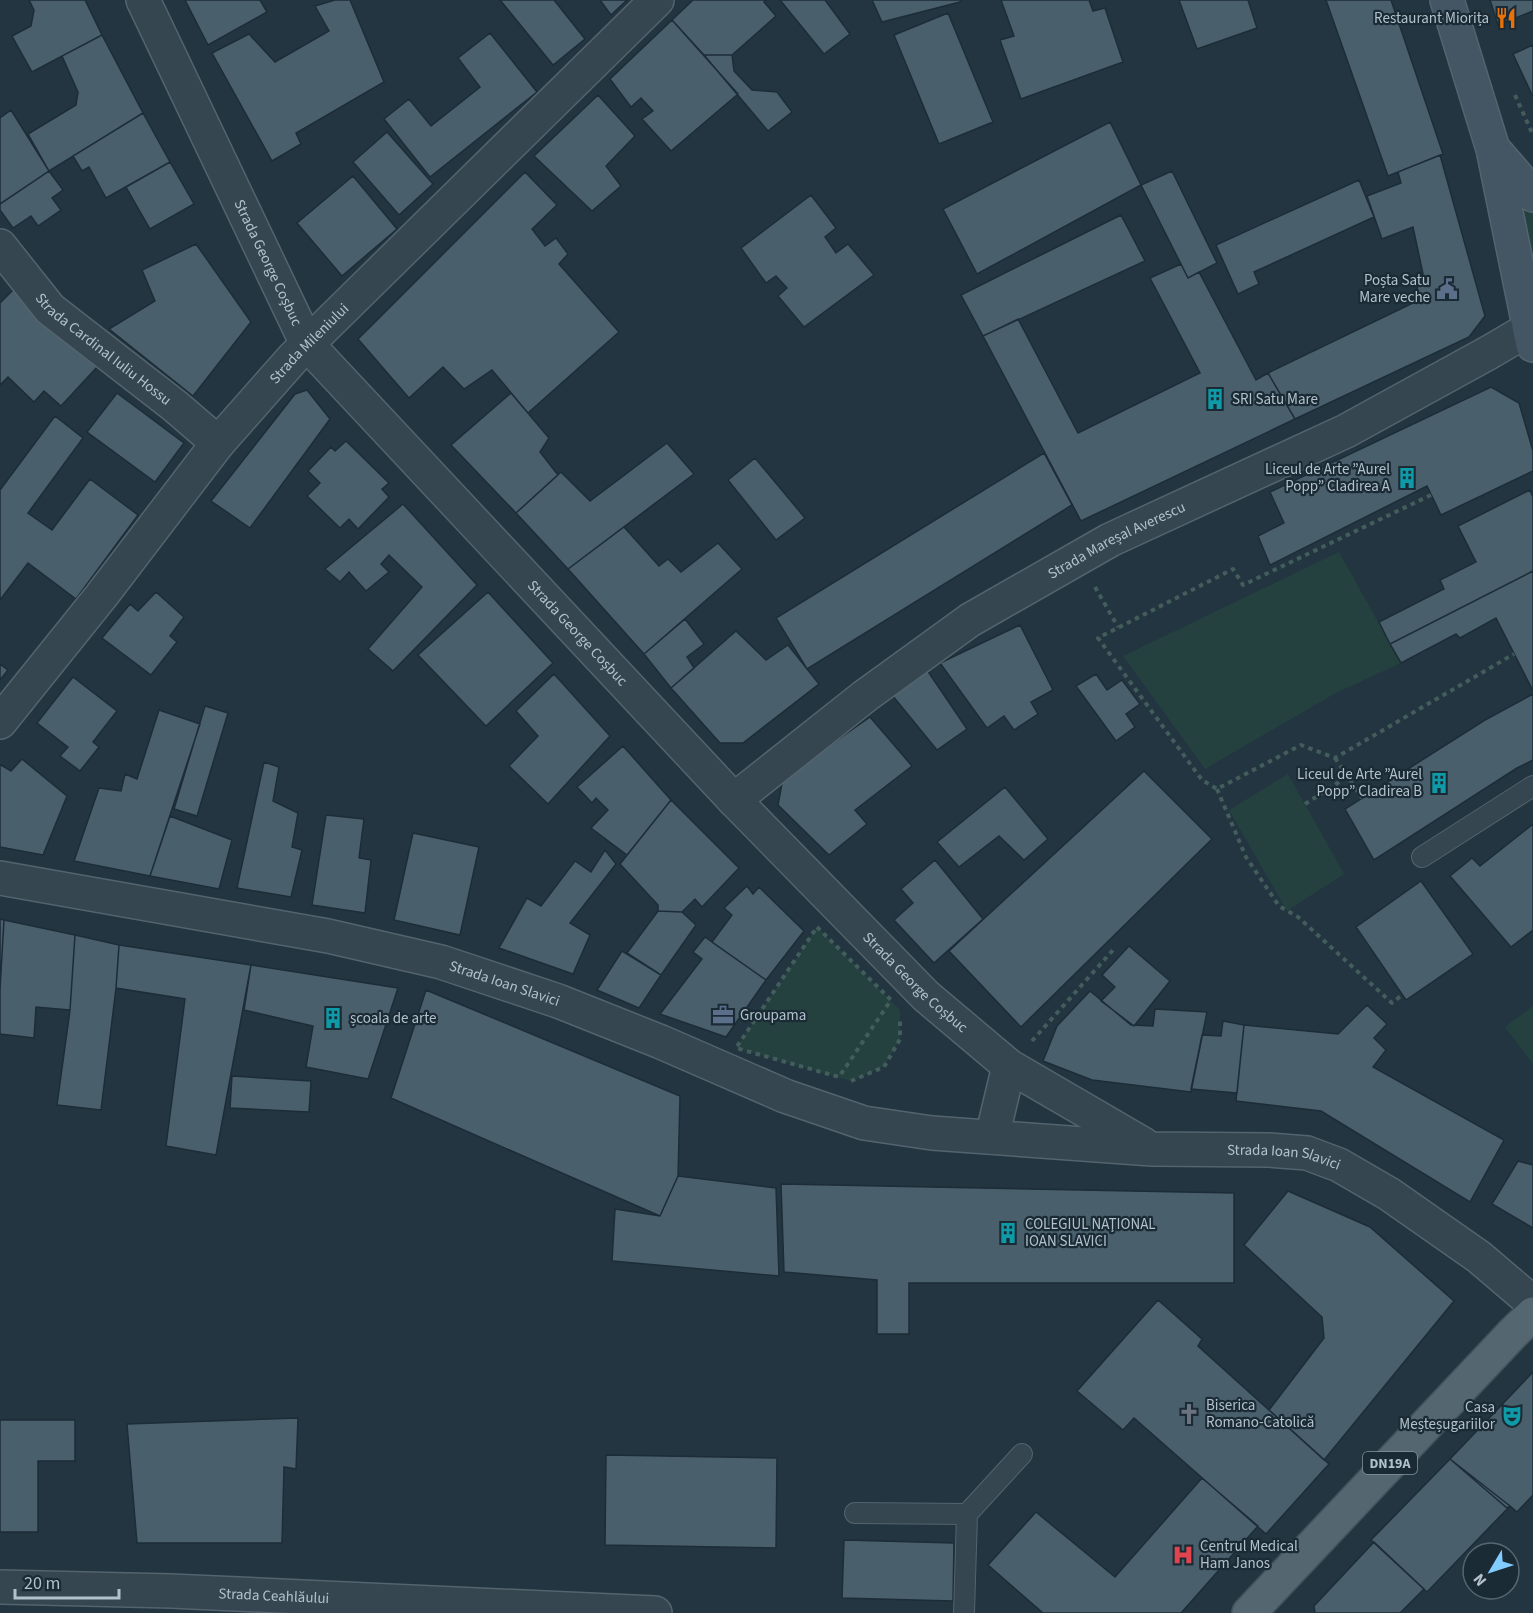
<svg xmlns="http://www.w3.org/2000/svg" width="1533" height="1613" viewBox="0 0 1533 1613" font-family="'Source Sans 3',sans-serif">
<rect width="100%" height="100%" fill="#223541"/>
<path fill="#24413f" d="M 1511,188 L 1533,202 L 1533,271 Z
M 1339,552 L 1401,663 L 1334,694 L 1205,769 L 1123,656 Z
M 1288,774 L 1344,874 L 1287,911 L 1229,810 Z
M 817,927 L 900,1010 L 900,1039 L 884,1067 L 851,1081 L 736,1048 Z
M 1533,1006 L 1533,1064 L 1505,1027 Z"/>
<path fill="#4a5f6c" stroke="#1d2d37" stroke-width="1.5" d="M 29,0 L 85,0 L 102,35 L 32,72 L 12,36 L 31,26 L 34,10 Z
M 185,0 L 260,0 L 267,12 L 208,45 Z
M 335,0 L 350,0 L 384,82 L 296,133 L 301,144 L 272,161 L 212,53 L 249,34 L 275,62 L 329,31 L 315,6 Z
M 500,0 L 554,0 L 585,39 L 553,65 Z
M 600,0 L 627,0 L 611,15 Z
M 693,0 L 766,0 L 764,2 L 776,16 L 732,55 L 704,55 L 672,20 Z
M 780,0 L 825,0 L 850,34 L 824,54 Z
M 872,0 L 961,0 L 960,2 L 882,22 Z
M 1001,0 L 1089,0 L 1093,11 L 1105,8 L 1123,62 L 1021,99 L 1000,40 L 1014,36 Z
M 1179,0 L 1248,0 L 1257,28 L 1197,49 Z
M 1326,0 L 1391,0 L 1443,154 L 1388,176 Z
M 1490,0 L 1533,0 L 1533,11 L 1498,25 Z
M 948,13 L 993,122 L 939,144 L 894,35 Z
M 672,20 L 738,94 L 671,151 L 642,119 L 653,111 L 641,98 L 631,107 L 610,79 Z
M 490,33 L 537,92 L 430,177 L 384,119 L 409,99 L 431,126 L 480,87 L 458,58 Z
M 102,35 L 143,113 L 49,171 L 28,134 L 76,105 L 78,92 L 62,56 Z
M 1533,45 L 1533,97 L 1513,54 Z
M 704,55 L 732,55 L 734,71 L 752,90 L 777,92 L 792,112 L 768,131 Z
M 598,95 L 635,136 L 606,166 L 621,186 L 592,211 L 534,156 Z
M 11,110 L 49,171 L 0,204 L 0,118 Z
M 143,113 L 170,162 L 106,198 L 89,167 L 82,171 L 73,156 Z
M 1110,122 L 1141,185 L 977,274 L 943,209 Z
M 387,132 L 433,184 L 399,215 L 353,162 Z
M 1440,155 L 1485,316 L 1469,337 L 1295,419 L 1268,373 L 1411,304 L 1423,274 L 1413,227 L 1382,239 L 1367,196 L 1401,183 L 1398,172 Z
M 170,162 L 194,204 L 150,229 L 126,187 Z
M 49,171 L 63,190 L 52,198 L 61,210 L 38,226 L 31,216 L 13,228 L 0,210 L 0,204 Z
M 1172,171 L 1217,263 L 1188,278 L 1141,185 Z
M 525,172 L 557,205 L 532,229 L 545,246 L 556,238 L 568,254 L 559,264 L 619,332 L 528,413 L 492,370 L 464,389 L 443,367 L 409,398 L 358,339 Z
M 353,176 L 397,229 L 342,276 L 297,223 Z
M 1359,180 L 1374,217 L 1254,272 L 1259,284 L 1238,294 L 1216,245 Z
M 811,195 L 836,228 L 825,237 L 836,253 L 848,244 L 874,275 L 804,327 L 778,296 L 787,288 L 776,276 L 766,283 L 741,248 Z
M 1121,215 L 1145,261 L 983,336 L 961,295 Z
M 196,244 L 251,322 L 193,396 L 109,329 L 155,301 L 142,270 Z
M 1181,264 L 1188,278 L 1199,272 L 1256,380 L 1268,373 L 1295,419 L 1081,521 L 983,336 L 1018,319 L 1078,433 L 1200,373 L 1150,278 Z
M 15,288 L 98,366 L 61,406 L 44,391 L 34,402 L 8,377 L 0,385 L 0,303 Z
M 1491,387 L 1519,403 L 1533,451 L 1533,471 L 1441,515 L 1427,486 L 1270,565 L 1258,536 L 1284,523 L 1270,492 Z
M 307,390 L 330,419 L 250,528 L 211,501 L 295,394 Z
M 117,393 L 184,443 L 155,482 L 87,432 Z
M 511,393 L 549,438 L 540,452 L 558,475 L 516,513 L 451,445 Z
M 55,416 L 83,438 L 28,513 L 52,530 L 90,479 L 138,515 L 76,599 L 28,563 L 0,600 L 0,490 Z
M 346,441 L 389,483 L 382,489 L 389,497 L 358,529 L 349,519 L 340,528 L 307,496 L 320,483 L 308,471 L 331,447 L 335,451 Z
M 667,443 L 694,474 L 568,569 L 516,513 L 561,472 L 590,501 Z
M 1044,453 L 1072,505 L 807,669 L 776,618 Z
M 755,458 L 805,518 L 776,540 L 728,480 Z
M 1530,490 L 1533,497 L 1533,571 L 1390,644 L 1379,622 L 1444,589 L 1440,580 L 1476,562 L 1458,526 Z
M 403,504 L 477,585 L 393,671 L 368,649 L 422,587 L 389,555 L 381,564 L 389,572 L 366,591 L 349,572 L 340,582 L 325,569 Z
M 624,527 L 659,566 L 668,559 L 681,572 L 718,543 L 742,569 L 644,654 L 568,569 Z
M 1533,571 L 1533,691 L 1496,618 L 1460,638 L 1456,634 L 1401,663 L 1390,644 Z
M 156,592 L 184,617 L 170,636 L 177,642 L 151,675 L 102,638 L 130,604 L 138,611 Z
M 488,592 L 553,663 L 486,726 L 418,655 Z
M 685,619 L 704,644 L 687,657 L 694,668 L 671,688 L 644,654 Z
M 1020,625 L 1053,690 L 1031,702 L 1038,714 L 1014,730 L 1004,716 L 987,728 L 940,663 Z
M 736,631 L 766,660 L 788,645 L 819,684 L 743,743 L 720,743 L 671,688 Z
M 0,664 L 8,670 L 0,680 Z
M 927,670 L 967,729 L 937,750 L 892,695 Z
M 554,674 L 610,736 L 548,804 L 509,766 L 538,736 L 516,711 Z
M 1096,674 L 1107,690 L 1122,680 L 1140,704 L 1126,714 L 1135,727 L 1116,741 L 1076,686 Z
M 73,677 L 117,711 L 93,742 L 99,747 L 80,771 L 60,756 L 68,747 L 37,723 Z
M 1533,694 L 1533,760 L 1517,768 L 1374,860 L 1345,809 L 1485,720 Z
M 205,706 L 228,713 L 197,816 L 174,809 Z
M 159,710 L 200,724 L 150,876 L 74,861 L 99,788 L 121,791 L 125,774 L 137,779 Z
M 870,717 L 912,766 L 855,810 L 867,824 L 829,855 L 778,805 L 783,778 Z
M 623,746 L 671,800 L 627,855 L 591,828 L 608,810 L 596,798 L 592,803 L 577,787 Z
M 22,759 L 67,796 L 43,855 L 0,847 L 0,766 L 1,765 L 11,771 Z
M 264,762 L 279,767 L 273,801 L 298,813 L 292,847 L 302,850 L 291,897 L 237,888 Z
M 1144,771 L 1212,839 L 1021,1027 L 949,951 Z
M 1005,787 L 1048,839 L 1024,860 L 999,836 L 959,867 L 937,842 Z
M 671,800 L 739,868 L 702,907 L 695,899 L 682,912 L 658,911 L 658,905 L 620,864 Z
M 326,815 L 364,819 L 359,858 L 371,860 L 365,913 L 312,905 Z
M 170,816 L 232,840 L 219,889 L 150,876 Z
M 1533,824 L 1533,930 L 1511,947 L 1450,876 L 1472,858 L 1480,866 Z
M 413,833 L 479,847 L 460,935 L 394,920 Z
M 605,850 L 616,864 L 570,923 L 590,935 L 573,974 L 499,948 L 527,898 L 541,906 L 575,861 L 591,872 Z
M 935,860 L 983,919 L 934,963 L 894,920 L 913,903 L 901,889 Z
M 1421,881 L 1473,954 L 1406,1000 L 1356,927 Z
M 747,886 L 753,894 L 759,887 L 804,931 L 766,980 L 712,942 L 732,915 L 724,908 Z
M 658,911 L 682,912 L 696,925 L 661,975 L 627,953 Z
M 0,919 L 4,920 L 0,989 Z
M 4,920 L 75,935 L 70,1010 L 36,1007 L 34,1038 L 0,1034 L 0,989 Z
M 75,935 L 119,945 L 116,988 L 101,1110 L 57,1105 L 70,1010 Z
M 705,937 L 766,980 L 726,1037 L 660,1014 L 702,959 L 693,952 Z
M 119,945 L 251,965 L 216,1155 L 166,1146 L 185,999 L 116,988 Z
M 1129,946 L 1170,981 L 1134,1026 L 1101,1001 L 1115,987 L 1102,975 Z
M 622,951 L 661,975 L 639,1008 L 597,990 Z
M 251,965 L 398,988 L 368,1079 L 306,1067 L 313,1026 L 244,1010 Z
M 426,990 L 680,1096 L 678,1176 L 660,1216 L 391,1098 Z
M 1090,991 L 1131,1025 L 1153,1026 L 1155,1009 L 1207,1012 L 1191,1092 L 1092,1080 L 1043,1061 L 1057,1026 Z
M 1367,1005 L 1387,1024 L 1374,1038 L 1386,1050 L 1373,1067 L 1504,1140 L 1470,1202 L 1321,1111 L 1236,1101 L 1244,1025 L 1338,1034 Z
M 1223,1021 L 1244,1025 L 1237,1093 L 1191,1089 L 1202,1035 L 1221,1036 Z
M 232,1076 L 311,1081 L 309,1112 L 230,1108 Z
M 1518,1161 L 1533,1165 L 1533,1228 L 1492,1204 Z
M 678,1176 L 776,1188 L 779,1276 L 612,1261 L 615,1209 L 660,1216 Z
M 781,1184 L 1234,1193 L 1234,1283 L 909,1283 L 909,1334 L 877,1334 L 877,1280 L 784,1272 Z
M 1288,1191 L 1370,1227 L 1454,1301 L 1324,1460 L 1269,1410 L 1324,1338 L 1322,1317 L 1244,1245 Z
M 1158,1300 L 1202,1339 L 1198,1346 L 1329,1464 L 1266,1534 L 1134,1418 L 1123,1430 L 1077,1391 Z
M 1533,1372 L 1533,1495 L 1517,1512 L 1510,1506 L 1507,1508 L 1450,1459 Z
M 298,1418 L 296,1469 L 284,1467 L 282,1543 L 137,1543 L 127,1424 Z
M 0,1420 L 75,1420 L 75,1461 L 38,1461 L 38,1532 L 0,1532 Z
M 606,1455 L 777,1458 L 776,1548 L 605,1545 Z
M 1450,1459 L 1510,1506 L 1427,1592 L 1371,1540 Z
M 1202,1478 L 1258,1526 L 1181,1613 L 1043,1613 L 988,1565 L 1036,1512 L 1115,1577 Z
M 844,1540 L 954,1543 L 953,1601 L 842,1598 Z
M 1374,1542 L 1424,1589 L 1400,1613 L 1315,1613 L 1314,1606 Z"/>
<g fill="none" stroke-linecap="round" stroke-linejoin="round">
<defs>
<path id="lane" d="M 1422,857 L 1533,786
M 855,1513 L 967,1514
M 964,1613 L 967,1514 L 1022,1454"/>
<g id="street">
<path id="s1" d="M 143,0 L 307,344 L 734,800 L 926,996 L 1009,1066 L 1143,1144"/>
<path id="s2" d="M 0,246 L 50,309 L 175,406 L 218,443"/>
<path id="s3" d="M 0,722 L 102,595 L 218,443 L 294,357 L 657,0"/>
<path id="s4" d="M 734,800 L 865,696 L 970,620 L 1110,540 L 1346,431 L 1488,353 L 1529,329"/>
<path id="s5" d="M 0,878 L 328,936 L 441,962 L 558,1001 L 661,1042 L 785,1096 L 864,1123 L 932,1133 L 1152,1149 L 1269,1150 L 1307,1153 L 1339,1165 L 1389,1194 L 1479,1257 L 1533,1303"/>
<path d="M 992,1137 L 1009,1066"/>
<path id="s6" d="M 0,1587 L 171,1591 L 655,1613"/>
</g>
<path id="secondary" d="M 1447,0 L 1493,149 L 1533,345
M 1495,151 L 1533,195"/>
<path id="primary" d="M 1249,1613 L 1513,1333 L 1533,1314"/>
</defs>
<use href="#lane" stroke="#54646e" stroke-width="22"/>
<use href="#street" stroke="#54646e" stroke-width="36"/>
<use href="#secondary" stroke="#54646e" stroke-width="36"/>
<use href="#primary" stroke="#42525c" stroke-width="36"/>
<path stroke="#425d5b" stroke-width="4" stroke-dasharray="4.5 4.5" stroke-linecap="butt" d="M 1515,95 L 1533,135
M 1431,495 L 1243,585 L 1233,569 L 1098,638 L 1202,780 L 1217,789 L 1301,745 L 1335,758 L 1514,654
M 1095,587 L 1118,627
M 1335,758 L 1362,798
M 1217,789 L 1246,857 L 1279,906 L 1298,917 L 1392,1003 L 1402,995
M 1305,804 L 1347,777
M 817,927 L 891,1000 L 839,1077 L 736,1048 Z
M 1032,1041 L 1113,950
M 851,1081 L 884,1067 L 900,1039 L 900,1019"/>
<use href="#lane" stroke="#364650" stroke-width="20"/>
<use href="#street" stroke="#364650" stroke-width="33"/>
<use href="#secondary" stroke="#445664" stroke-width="33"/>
<use href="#primary" stroke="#546670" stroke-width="33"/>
</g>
<defs>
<symbol id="restaurant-bare" viewBox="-9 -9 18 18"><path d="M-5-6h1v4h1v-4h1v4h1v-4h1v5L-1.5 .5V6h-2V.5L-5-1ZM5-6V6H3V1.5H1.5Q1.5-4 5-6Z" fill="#e8710a" stroke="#1b2b35" stroke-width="2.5" paint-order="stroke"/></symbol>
<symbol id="civic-bare" viewBox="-9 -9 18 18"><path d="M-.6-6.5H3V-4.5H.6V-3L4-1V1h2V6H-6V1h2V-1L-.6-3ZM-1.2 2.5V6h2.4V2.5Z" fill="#5c6f8a" stroke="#1b2b35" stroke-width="2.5" paint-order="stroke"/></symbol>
<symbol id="building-bare" viewBox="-9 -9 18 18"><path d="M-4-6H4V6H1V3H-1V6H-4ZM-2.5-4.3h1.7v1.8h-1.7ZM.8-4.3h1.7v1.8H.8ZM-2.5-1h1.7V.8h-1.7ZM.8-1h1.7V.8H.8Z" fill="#0f9aa8" stroke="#1b2b35" stroke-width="2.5" paint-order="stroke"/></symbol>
<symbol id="office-bare" viewBox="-9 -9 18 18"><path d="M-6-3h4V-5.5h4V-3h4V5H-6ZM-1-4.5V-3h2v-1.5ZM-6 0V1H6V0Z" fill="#5c6f8a" stroke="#1b2b35" stroke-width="2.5" paint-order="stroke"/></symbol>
<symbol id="church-bare" viewBox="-9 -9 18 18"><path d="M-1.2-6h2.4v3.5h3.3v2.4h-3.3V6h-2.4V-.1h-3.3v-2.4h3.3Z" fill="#6b7280" stroke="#1b2b35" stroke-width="2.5" paint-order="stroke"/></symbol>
<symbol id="theatre-bare" viewBox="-9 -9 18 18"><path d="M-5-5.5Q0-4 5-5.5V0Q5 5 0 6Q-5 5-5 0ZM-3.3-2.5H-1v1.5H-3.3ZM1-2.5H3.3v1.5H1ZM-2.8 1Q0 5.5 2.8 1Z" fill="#0f9aa8" stroke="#1b2b35" stroke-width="2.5" paint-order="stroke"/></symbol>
<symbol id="hospital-bare" viewBox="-9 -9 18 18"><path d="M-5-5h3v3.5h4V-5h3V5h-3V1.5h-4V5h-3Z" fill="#e0444e" stroke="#1b2b35" stroke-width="2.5" paint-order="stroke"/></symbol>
</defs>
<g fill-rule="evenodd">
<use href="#restaurant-bare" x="1491" y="3" width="30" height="30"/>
<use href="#civic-bare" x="1432" y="274" width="30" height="30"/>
<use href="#building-bare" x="1200" y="384" width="30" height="30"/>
<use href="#building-bare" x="1392" y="463" width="30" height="30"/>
<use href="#building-bare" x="1424" y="768" width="30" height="30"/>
<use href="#office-bare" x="708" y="1000" width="30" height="30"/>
<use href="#building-bare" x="318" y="1003" width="30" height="30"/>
<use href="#building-bare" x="993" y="1218" width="30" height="30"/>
<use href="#church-bare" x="1174" y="1399" width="30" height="30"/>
<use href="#theatre-bare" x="1497" y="1401" width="30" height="30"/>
<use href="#hospital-bare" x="1168" y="1540" width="30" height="30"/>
</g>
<g text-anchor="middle" stroke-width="4.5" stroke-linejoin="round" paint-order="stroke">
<rect fill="#1b2b35" stroke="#85949e" stroke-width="1.5" x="1363" y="1452" width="54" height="22" rx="4.5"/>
<g font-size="14" font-weight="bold" fill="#b2c1cb">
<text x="1390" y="1468">DN19A</text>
</g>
<g font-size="15" fill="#b2c1cb" stroke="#1b2b35" text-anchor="start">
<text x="1489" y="23" text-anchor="end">Restaurant Miorița</text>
<text x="1430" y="285" text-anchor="end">Poșta Satu<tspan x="1430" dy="17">Mare veche</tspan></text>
<text x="1232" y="404">SRI Satu Mare</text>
<text x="1390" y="474" text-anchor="end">Liceul de Arte ”Aurel<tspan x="1390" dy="17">Popp” Cladirea A</tspan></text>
<text x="1422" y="779" text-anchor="end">Liceul de Arte ”Aurel<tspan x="1422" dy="17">Popp” Cladirea B</tspan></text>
<text x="740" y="1020">Groupama</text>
<text x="350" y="1023">școala de arte</text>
<text x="1025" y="1229">COLEGIUL NAŢIONAL<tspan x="1025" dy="17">IOAN SLAVICI</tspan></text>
<text x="1206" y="1410">Biserica<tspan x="1206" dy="17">Romano-Catolică</tspan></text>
<text x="1495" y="1412" text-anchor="end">Casa<tspan x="1495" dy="17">Meșteșugariilor</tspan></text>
<text x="1200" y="1551">Centrul Medical<tspan x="1200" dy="17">Ham Janos</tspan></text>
</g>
<g font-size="15" fill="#b2c1cb" stroke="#1b2b35">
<text dy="5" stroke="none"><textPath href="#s1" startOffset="291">Strada George Coșbuc</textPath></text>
<text dy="5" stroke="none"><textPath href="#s3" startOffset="489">Strada Mileniului</textPath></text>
<text dy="5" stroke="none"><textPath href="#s2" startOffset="147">Strada Cardinal Iuliu Hossu</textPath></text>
<text dy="5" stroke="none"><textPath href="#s4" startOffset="464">Strada Mareșal Averescu</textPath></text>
<text dy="5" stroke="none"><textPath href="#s1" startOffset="777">Strada George Coșbuc</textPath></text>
<text dy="5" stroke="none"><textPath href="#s1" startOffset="1263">Strada George Coșbuc</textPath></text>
<text dy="5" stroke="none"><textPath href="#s5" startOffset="516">Strada Ioan Slavici</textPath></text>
<text dy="5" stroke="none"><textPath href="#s5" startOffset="1324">Strada Ioan Slavici</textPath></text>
<text dy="5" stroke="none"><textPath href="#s6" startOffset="274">Strada Ceahlăului</textPath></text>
</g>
</g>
<g transform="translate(1491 1571) rotate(231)"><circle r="28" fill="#1b2b35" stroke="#576771" stroke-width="1.5"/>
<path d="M0-4.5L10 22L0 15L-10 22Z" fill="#83ccff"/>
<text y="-9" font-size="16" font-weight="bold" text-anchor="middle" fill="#b2c1cb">N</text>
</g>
<path d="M15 1589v9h104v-9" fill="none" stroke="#b2c1cb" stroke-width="3"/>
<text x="24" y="1589" font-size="18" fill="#b2c1cb" stroke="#1b2b35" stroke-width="4.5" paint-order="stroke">20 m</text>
</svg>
